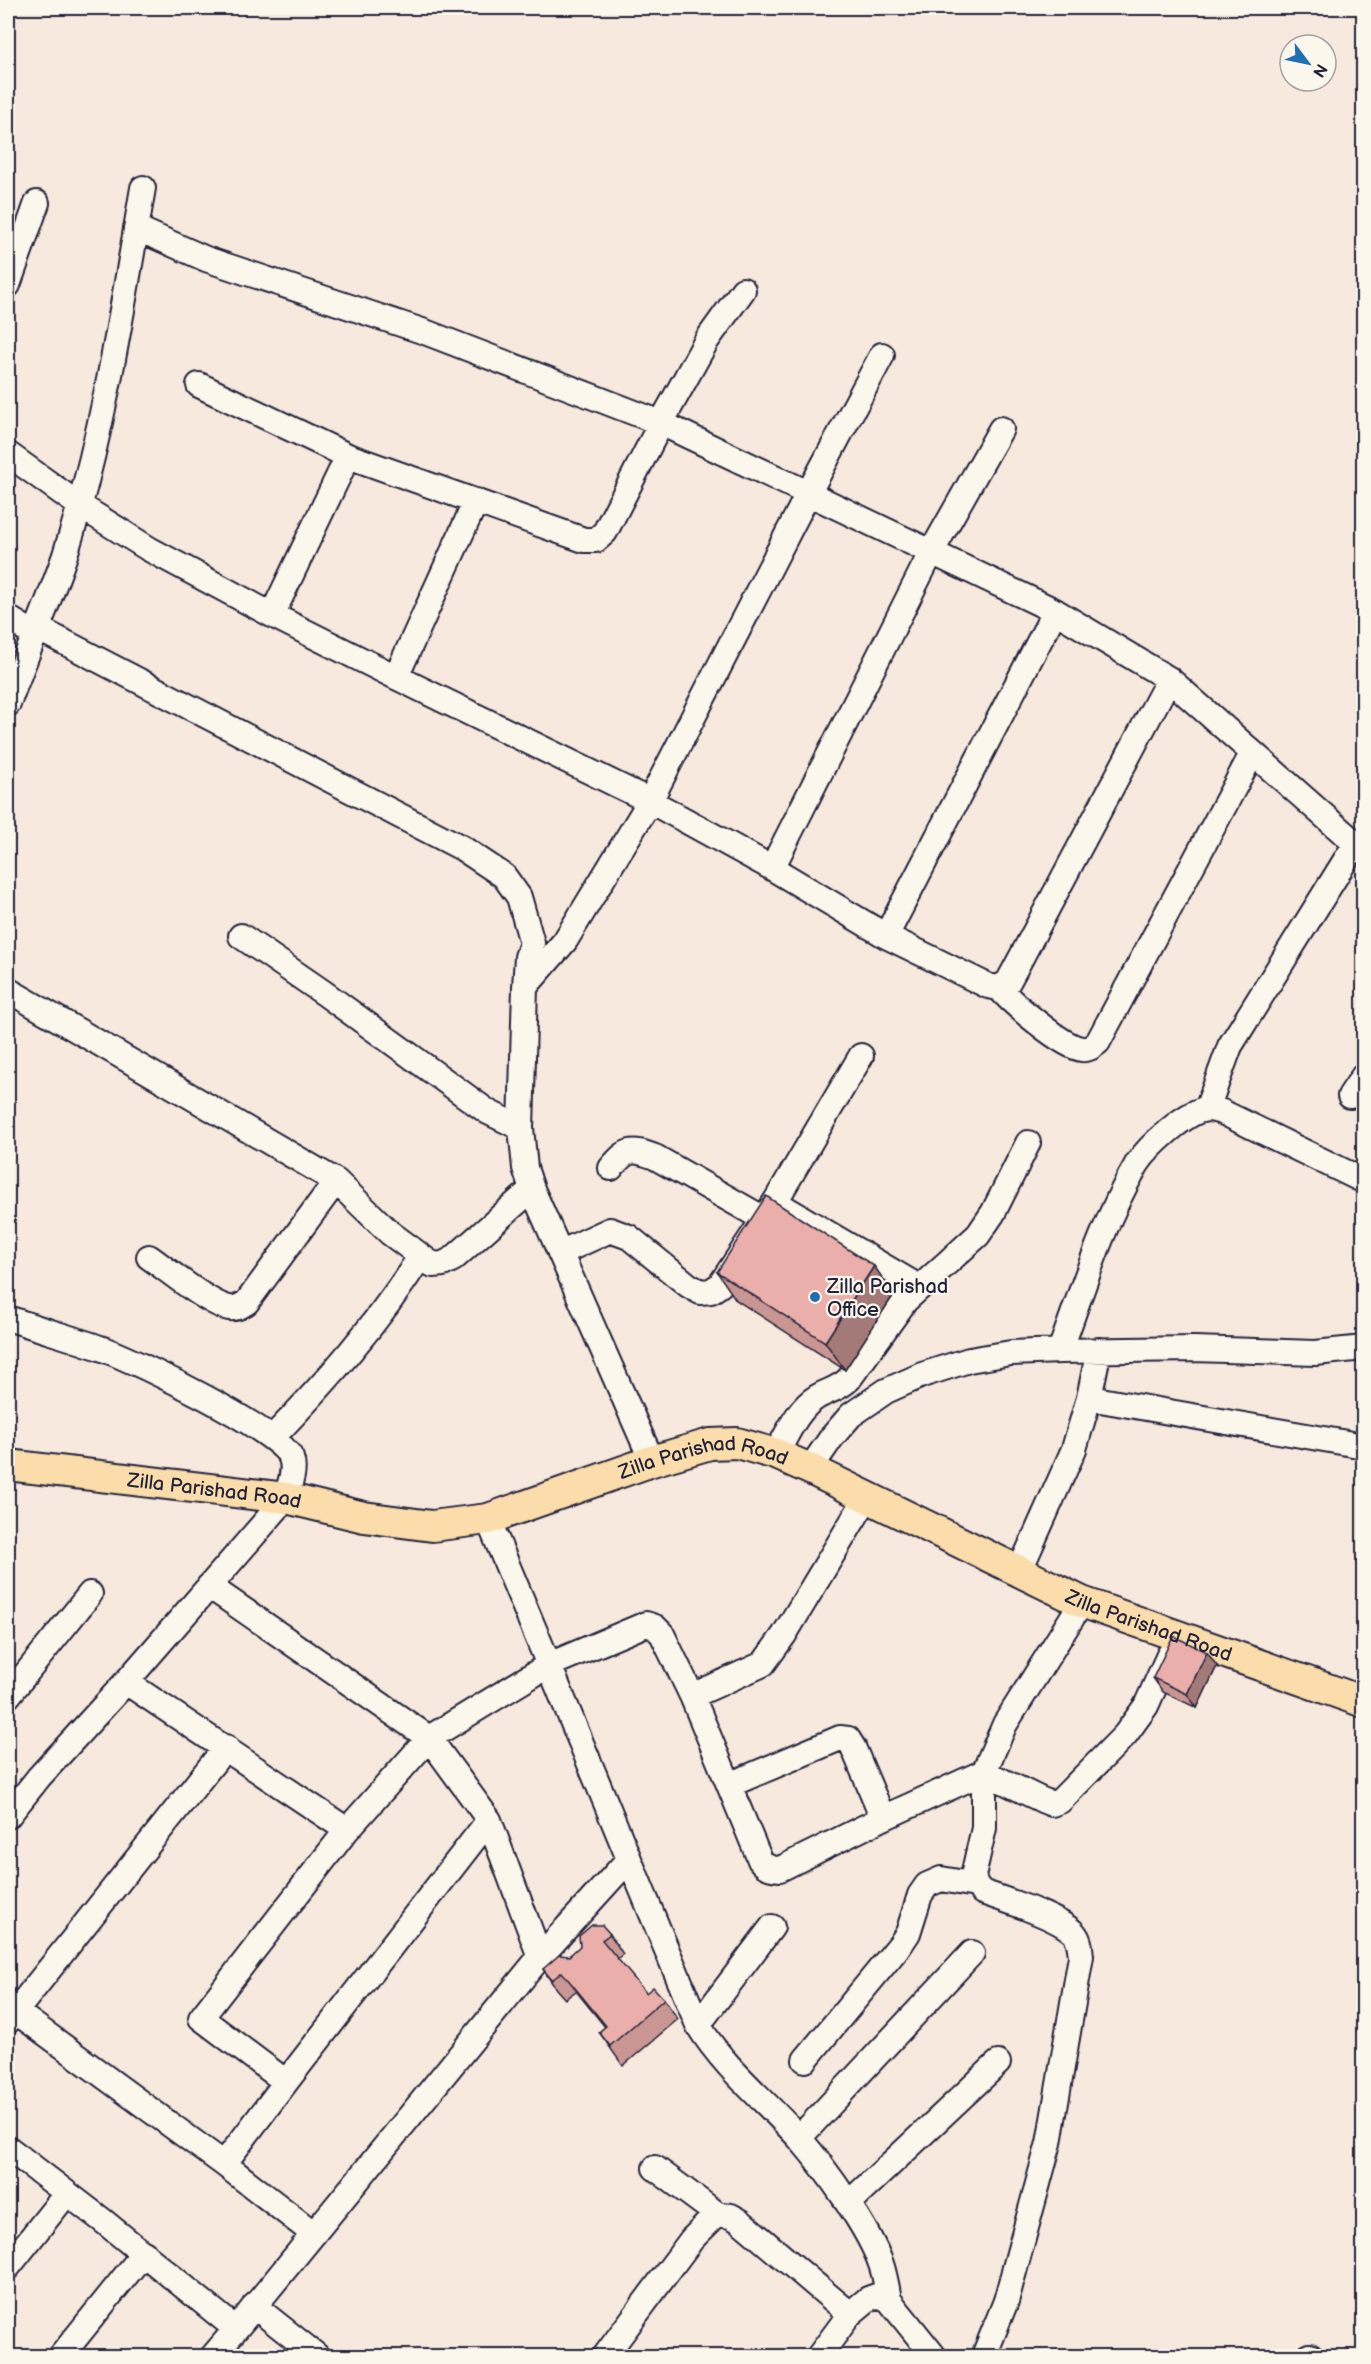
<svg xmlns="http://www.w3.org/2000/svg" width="1371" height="2364" viewBox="0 0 1371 2364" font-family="'Balsamiq Sans',sans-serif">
<rect width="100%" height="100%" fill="#f8e9df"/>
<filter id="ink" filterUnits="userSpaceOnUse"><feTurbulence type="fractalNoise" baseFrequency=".0167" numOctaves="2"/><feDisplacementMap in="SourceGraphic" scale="12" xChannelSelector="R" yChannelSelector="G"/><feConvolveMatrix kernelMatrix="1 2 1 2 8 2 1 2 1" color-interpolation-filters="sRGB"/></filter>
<g filter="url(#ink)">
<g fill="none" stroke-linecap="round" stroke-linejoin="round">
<defs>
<path id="minor" d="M 136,228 L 206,259 L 425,332 L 661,423 L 707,340 L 743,290
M 8,285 L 37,203
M 199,385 L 348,456 L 272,615
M 8,454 L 79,505 L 149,549 L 272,615 L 396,677 L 650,801 L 772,868 L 932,551 L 1001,429
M 348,456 L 584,540 L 596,540 L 605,532 L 661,423 L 1055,611 L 1169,679 L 1364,851
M 8,618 L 34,634
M 37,628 L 462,848 L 504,876 L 519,897 L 532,943 L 527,957 L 525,987 L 521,1128 L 525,1168 L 532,1189 L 652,1461
M 396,677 L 476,501
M 8,704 C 26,654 48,605 65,555 C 103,436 122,311 143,188
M 772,868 L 886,936 L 988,986 L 999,988 L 1008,982 L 1014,971 L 1169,679
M 241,936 L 324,993 L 488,1112 L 521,1128
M 886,936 L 1055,611
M 525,987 L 565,941 L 650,801 L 809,492 L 882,355
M 999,988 C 1012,1003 1063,1047 1082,1049 C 1089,1050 1093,1046 1098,1042 L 1252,754
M 8,990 L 336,1181 L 390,1233 L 433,1265 L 443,1264 L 453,1259 L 532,1189
M 1350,1096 L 1364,1075
M 1207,1109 L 1230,1046 L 1355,845
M 611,1168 C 627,1149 631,1148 655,1157 L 764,1219
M 775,1202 L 919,1287
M 560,1253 L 610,1230 L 629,1237 L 688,1285 L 700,1292 L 711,1291 L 720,1285 L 775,1202 L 861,1056
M 149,1257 C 169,1271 204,1300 225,1307 C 234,1310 240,1307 247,1302 L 336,1181
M 8,1318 C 39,1329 72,1338 103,1349 C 137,1362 279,1429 291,1458 C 296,1471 289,1485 286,1498 L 126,1682 L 39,1777 L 8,1816
M 1060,1351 C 1083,1288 1103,1222 1137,1164 C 1148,1147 1187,1110 1208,1109 C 1212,1109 1218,1111 1222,1112 L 1364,1181
M 1089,1398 L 1364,1446
M 272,1438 C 327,1381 378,1323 420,1257
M 776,1454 C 787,1435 797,1409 817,1397 C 829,1390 839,1389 849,1379 L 906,1300 L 978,1235 L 993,1213 L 1028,1143
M 810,1469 L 832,1437 L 851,1415 L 886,1391 L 922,1375 L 969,1360 L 1011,1353 L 1060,1351 L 1194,1349 L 1315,1353 L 1364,1348
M 488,1519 L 549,1665 L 646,1624 L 655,1627 L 662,1634 L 692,1696 L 729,1785
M 1019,1572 L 1074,1449 L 1089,1398 L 1099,1350
M 209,1586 L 429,1738 L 489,1820 L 540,1957
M 126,1682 L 347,1830
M 8,1696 L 90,1594
M 692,1696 L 763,1664 L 784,1635 L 867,1497
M 883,1818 L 780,1869 C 771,1869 765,1867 760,1860 L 729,1785 L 840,1738 L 848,1739 L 853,1747 L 883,1818 L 984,1772 L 1042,1800 L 1052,1804 L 1060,1801 L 1125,1735 L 1146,1706 L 1169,1655
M 15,2011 L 224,2164
M 8,2021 L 226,1747
M 698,2025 L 772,1927
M 805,2060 L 900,1945 L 908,1933 L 920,1895 L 927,1885 L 941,1879 L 976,1885
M 286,2082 L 489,1820
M 799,2138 L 972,1953
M 8,2148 L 102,2220 L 236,2329 L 213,2356
M 655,2168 L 717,2214 L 731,2216 L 740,2221 L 850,2314 L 868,2299 L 879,2295 L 889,2300 L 934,2356
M 848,2204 L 998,2063
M 314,2234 L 224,2164 L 286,2082 L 201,2018 L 347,1830 L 429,1738 L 549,1665 L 629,1859
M 8,2267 L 67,2193
M 254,2306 L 317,2356
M 236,2329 L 540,1957 L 629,1859 L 698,2025 C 725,2069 765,2100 799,2138 C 825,2168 868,2227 881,2264 C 885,2275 887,2288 889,2300
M 61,2356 L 144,2253
M 605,2356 L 692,2239 L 717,2214
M 819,2356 L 850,2314
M 984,2356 L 1006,2301 L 1049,2143 L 1081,1956 C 1080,1948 1080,1940 1074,1933 C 1059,1917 1005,1900 982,1892 L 976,1885 L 973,1876 L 984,1828 L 984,1772 L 1005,1724 L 1082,1602
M 1309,2356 L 1310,2356"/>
<g id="major">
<path id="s1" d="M 8,1465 L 286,1498 L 364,1517 L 432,1526 L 488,1519 L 652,1461 L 710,1444 L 737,1443 L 776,1454 L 810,1469 L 1082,1602 L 1364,1702"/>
</g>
</defs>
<use href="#minor" stroke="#22223b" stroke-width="28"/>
<use href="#major" stroke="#22223b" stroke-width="34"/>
<use href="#minor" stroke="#fbf7ec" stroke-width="24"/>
<use href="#major" stroke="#faddab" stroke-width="30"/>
</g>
<path fill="#ca9693" stroke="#22223b" stroke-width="1.5" d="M 717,1272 L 894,1294 L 845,1370 L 736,1300 Z
M 1217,1666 L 1197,1708 L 1163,1692 L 1153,1678 Z
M 610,1934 L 623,1954 L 617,1959 L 646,1993 L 664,1999 L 678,2019 L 623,2066 L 599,2032 L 605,2027 L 576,1991 L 565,1999 L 556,1989 L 543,1969 Z"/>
<path fill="#a47a78" stroke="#22223b" stroke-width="1.5" d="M 874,1266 L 894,1294 L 845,1370 L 825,1342 Z
M 1207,1652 L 1217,1666 L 1197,1708 L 1187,1694 Z"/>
<path fill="#ebafab" stroke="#22223b" stroke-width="1.5" d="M 766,1196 L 874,1266 L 825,1342 L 717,1272 Z
M 1173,1636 L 1207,1652 L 1187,1694 L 1153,1678 Z
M 592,1925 L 602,1925 L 610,1934 L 602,1940 L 646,1993 L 653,1987 L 664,1999 L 610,2046 L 599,2032 L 606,2026 L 562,1972 L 552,1980 L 543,1969 L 559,1955 L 569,1956 L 580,1946 L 579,1936 Z"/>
</g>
<circle fill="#1f6fb2" stroke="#fbf7ec" stroke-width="2" cx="815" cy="1297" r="6"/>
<g text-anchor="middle" stroke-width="4.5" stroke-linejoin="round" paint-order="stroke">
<g font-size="20" fill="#22223b" stroke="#fbf7ec" text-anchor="start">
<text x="827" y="1293">Zilla Parishad<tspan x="827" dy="23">Office</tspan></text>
</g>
<g font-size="20" fill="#22223b" stroke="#fbf7ec">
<text dy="7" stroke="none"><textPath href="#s1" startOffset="712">Zilla Parishad Road</textPath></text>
<text dy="7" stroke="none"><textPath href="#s1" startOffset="208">Zilla Parishad Road</textPath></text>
<text dy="7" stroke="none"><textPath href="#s1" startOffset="1198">Zilla Parishad Road</textPath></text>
</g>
</g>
<rect width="1371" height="2364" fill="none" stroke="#fbf7ec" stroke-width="30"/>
<rect x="15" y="15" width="1341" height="2334" fill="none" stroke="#22223b" stroke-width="2" filter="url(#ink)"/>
<g transform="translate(1308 63) rotate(122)"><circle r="28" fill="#fbf7ec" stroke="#a4a2a5" stroke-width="1.5"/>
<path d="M0-4.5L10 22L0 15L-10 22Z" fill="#1f6fb2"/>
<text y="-9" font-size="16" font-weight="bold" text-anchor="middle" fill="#22223b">N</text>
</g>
</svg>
